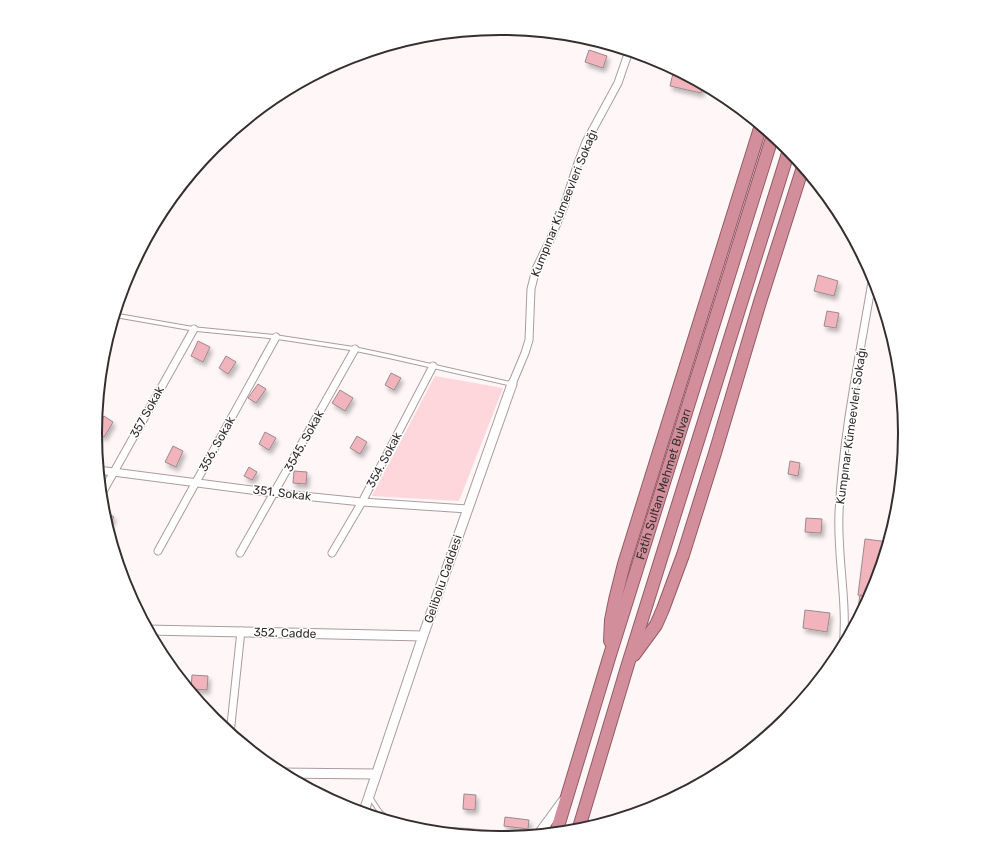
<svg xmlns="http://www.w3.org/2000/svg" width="1000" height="867" viewBox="0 0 1000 867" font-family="Rubik,sans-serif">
<defs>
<filter id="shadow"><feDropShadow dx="2.5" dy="4" stdDeviation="2" flood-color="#0004"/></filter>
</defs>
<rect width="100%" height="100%" fill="#fef6f7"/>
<path fill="#fed7dc" d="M 435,376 L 503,388 L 459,501 L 372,496 Z"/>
<path fill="#f1b3bc" stroke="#9c8a8c" filter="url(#shadow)" d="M 589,50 L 607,56 L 603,68 L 585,62 Z
M 674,69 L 703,84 L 701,93 L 670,86 Z
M 818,275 L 838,281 L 834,296 L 814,291 Z
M 827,311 L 839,313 L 836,328 L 824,326 Z
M 198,341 L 210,347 L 203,362 L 191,356 Z
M 226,356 L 236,362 L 228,374 L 219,368 Z
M 391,373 L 401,378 L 394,390 L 385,385 Z
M 258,384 L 266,389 L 256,403 L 248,398 Z
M 340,390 L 353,398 L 345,411 L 332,403 Z
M 104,416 L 113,422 L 104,437 L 95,432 Z
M 265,432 L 276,438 L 269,450 L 259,444 Z
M 357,436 L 367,442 L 360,454 L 350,448 Z
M 173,446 L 183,451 L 176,467 L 165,462 Z
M 790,461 L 800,463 L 798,476 L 788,474 Z
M 249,467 L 257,472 L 252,480 L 244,476 Z
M 294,471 L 307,472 L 306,484 L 293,483 Z
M 103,510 L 114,517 L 107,527 L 102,512 Z
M 806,518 L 822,519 L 821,533 L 805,532 Z
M 865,539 L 889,542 L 875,589 L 870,597 L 858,595 Z
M 860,595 L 870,597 L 856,623 Z
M 805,610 L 830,613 L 827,632 L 803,628 Z
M 192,675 L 208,676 L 207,690 L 191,689 Z
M 464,794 L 476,795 L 475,810 L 463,809 Z
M 505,817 L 529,820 L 528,829 L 504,826 Z"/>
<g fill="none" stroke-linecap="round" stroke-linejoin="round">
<defs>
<path id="service" d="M 114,315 L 194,329 L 276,337 L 355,349 L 388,356 L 511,384
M 370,797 L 380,812 L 393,823
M 412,829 C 448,830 485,830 520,837"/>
<path id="minor" d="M 512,384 L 525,353 L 529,340 L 531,289 L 536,269 L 551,238 L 564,206 L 578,163 L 586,142 L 618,83 L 629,51
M 98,470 L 274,493 L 362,502 L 467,509
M 101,495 L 194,329
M 158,551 L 276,337
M 240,553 L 355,349
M 332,553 L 362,502 L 433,366
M 843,648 C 848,603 837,558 839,513 C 843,433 860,354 873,276
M 230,734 L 241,631"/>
<path id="tertiary" d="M 147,630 L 423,636
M 279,773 L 376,774
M 363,814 L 423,636 L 512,384
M 538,835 L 563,801"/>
<g id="trunk">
<path d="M 610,641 L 611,620 L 615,600 L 624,564 L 761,125"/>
<path d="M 634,655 L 656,625 L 663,609 L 683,555 L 715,453 L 760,302 L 803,167"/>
<path d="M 578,831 L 628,664 L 789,150"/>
<path id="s1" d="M 556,833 L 609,658 L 773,135"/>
</g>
</defs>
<use href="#service" stroke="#ad9b9d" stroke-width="5.5"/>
<use href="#minor" stroke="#ad9b9d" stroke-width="9"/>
<use href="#tertiary" stroke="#ad9b9d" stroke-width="11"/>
<use href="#trunk" stroke="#945b65" stroke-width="14"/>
<use href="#service" stroke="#fff" stroke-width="3.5"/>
<use href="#minor" stroke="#fff" stroke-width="7"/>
<use href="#tertiary" stroke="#fff" stroke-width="9"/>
<use href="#trunk" stroke="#d28f9b" stroke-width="12"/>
</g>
<g text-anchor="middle" stroke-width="3" stroke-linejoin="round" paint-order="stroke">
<g font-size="12" fill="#352e2f" stroke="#fff">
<text transform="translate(564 203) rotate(-68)" y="4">Kumpınar Kümeevleri Sokağı</text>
<text transform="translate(147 412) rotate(-61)" y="4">357 Sokak</text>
<text transform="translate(851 426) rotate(-82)" y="4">Kumpınar Kümeevleri Sokağı</text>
<text transform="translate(304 441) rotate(-61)" y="4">3545. Sokak</text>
<text transform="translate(217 444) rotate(-61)" y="4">356. Sokak</text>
<text transform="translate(384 460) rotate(-62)" y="4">354. Sokak</text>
<text dy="4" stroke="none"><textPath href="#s1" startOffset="365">Fatih Sultan Mehmet Bulvarı</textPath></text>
<text transform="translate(282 493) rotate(7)" y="4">351. Sokak</text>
<text transform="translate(443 579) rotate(-71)" y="4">Gelibolu Caddesi</text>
<text transform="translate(285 633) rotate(2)" y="4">352. Cadde</text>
</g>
</g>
<path d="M0 0H1000V867H0ZM102 433a398 398 0 1 1 796 0a398 398 0 1 1-796 0Z" fill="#fff" fill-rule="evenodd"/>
<path fill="none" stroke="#352e2f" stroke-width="2" d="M102 433a398 398 0 1 1 796 0a398 398 0 1 1-796 0Z"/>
</svg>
